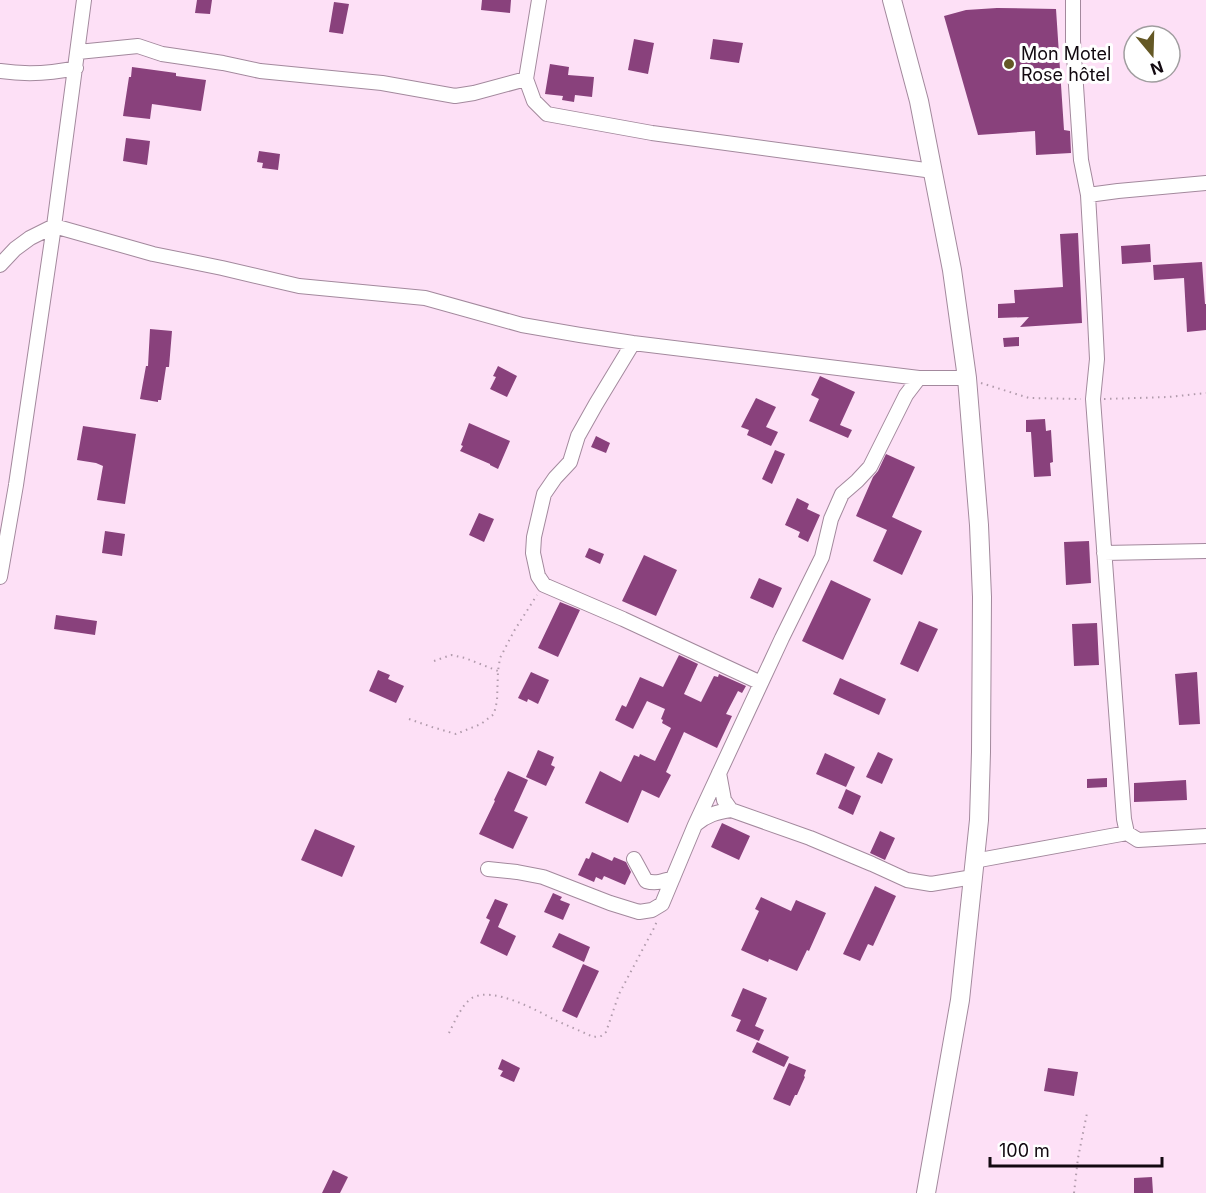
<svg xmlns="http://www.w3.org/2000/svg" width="1206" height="1193" viewBox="0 0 1206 1193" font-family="Inter,sans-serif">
<rect width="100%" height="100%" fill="#fde0f6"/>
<path fill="#89417c" d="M 197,0 L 212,0 L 210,14 L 195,13 Z
M 482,0 L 511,0 L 510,13 L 481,10 Z
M 334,2 L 349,4 L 343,34 L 329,32 Z
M 997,8 L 1056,9 L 1064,130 L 1070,131 L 1071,153 L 1036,155 L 1035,131 L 978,135 L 944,16 L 966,10 Z
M 634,39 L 654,43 L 648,74 L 628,70 Z
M 713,39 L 743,43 L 739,63 L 710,59 Z
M 550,64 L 569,67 L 568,75 L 594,77 L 592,97 L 575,95 L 574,102 L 562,100 L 563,96 L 545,94 Z
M 132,67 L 176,73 L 176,76 L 206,80 L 201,111 L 152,104 L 150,119 L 123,116 L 129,77 L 131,77 Z
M 126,138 L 150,141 L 147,165 L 123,161 Z
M 259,151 L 280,154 L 278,170 L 262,168 L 263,163 L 257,162 Z
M 1078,233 L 1082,323 L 1020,327 L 1029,317 L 998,318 L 998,304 L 1015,303 L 1014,290 L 1063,287 L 1060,234 Z
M 1150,244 L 1151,262 L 1122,264 L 1121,246 Z
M 1202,262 L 1205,304 L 1206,304 L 1206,330 L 1187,332 L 1184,278 L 1154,280 L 1153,265 Z
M 150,329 L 172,331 L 169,367 L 166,367 L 161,400 L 158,400 L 158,402 L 140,399 L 146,366 L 148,366 Z
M 1019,337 L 1019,346 L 1004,347 L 1003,338 Z
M 498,366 L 517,376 L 507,397 L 490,389 L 496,377 L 493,376 Z
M 820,376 L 855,392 L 840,425 L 852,430 L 848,438 L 809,421 L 819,399 L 811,395 Z
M 756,398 L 776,407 L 766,427 L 778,432 L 771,446 L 747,435 L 749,430 L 741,427 Z
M 1045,419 L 1046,431 L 1051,430 L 1053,462 L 1050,463 L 1051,476 L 1034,477 L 1031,432 L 1026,432 L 1026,420 Z
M 469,423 L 510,441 L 498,469 L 490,465 L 490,464 L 460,451 L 463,446 L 461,445 Z
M 83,426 L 136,434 L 125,504 L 97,500 L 103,466 L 96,463 L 77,460 Z
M 596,436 L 610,443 L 606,453 L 591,447 Z
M 775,450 L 785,454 L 772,484 L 762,479 Z
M 886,454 L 915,467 L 892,517 L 922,531 L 902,575 L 873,561 L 887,530 L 856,516 L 873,477 L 878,471 Z
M 797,498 L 809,504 L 807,509 L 820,515 L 808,542 L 798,537 L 800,532 L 785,525 Z
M 479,513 L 494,519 L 484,542 L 469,535 Z
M 105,531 L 125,534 L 122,556 L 102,553 Z
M 1089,541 L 1091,583 L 1066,585 L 1064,542 Z
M 589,548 L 604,554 L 600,564 L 585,557 Z
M 644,555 L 677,570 L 656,616 L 622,601 Z
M 759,578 L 782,588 L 773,608 L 750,598 Z
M 831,580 L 871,599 L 843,660 L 802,641 Z
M 560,602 L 580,610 L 558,657 L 538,648 Z
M 56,615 L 97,621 L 95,635 L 54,629 Z
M 919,621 L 938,629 L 918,672 L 900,664 Z
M 1097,623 L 1099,665 L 1074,666 L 1072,624 Z
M 679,655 L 698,664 L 684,694 L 701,702 L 714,676 L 718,677 L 719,674 L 746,686 L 742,693 L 738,691 L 726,714 L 732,716 L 717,748 L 684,732 L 666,772 L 671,775 L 659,798 L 642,790 L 628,823 L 585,803 L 600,771 L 621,782 L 634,755 L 639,757 L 640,754 L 655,761 L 671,728 L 662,723 L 663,720 L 661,719 L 665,709 L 647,701 L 633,729 L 615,720 L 622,705 L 626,707 L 640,677 L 663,687 Z
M 378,670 L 390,675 L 388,679 L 404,686 L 396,703 L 369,691 Z
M 531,672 L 549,680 L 538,704 L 528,699 L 527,702 L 518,698 Z
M 1197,672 L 1200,724 L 1179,725 L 1175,674 Z
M 840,678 L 886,699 L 879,715 L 833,694 Z
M 538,750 L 554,757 L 551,765 L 555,767 L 546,786 L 526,777 Z
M 878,752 L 893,759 L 882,784 L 866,777 Z
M 825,753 L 855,767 L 846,787 L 816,774 Z
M 508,771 L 528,780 L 514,811 L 528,817 L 513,849 L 479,834 L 495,801 L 494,800 Z
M 1107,778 L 1107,787 L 1087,788 L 1087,779 Z
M 1186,780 L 1187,800 L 1134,802 L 1134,783 Z
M 846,789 L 861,796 L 853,815 L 838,808 Z
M 722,823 L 750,836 L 739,860 L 711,847 Z
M 315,829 L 355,846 L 342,877 L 301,860 Z
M 880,831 L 895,838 L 885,860 L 870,853 Z
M 592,852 L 612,861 L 614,857 L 626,862 L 631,872 L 625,885 L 604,876 L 602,880 L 596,877 L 594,882 L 578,875 L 586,858 L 589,859 Z
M 875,886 L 896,896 L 873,946 L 868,944 L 860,961 L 843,954 Z
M 553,893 L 562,897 L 560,900 L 570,904 L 563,920 L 544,912 Z
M 761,897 L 791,911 L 796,900 L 826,913 L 809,951 L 807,950 L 797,971 L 769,959 L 768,962 L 741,950 L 759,911 L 755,909 Z
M 495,899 L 508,904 L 498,927 L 516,936 L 507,956 L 480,943 L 490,920 L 486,918 Z
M 559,933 L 590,947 L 584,962 L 552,947 Z
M 583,964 L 599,971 L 577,1018 L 562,1011 Z
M 743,988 L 767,998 L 755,1026 L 764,1030 L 759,1041 L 736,1031 L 741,1020 L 731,1016 Z
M 757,1042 L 789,1057 L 784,1067 L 752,1052 Z
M 502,1059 L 520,1068 L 514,1082 L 500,1076 L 503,1071 L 498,1069 Z
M 789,1063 L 806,1070 L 804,1076 L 805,1077 L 797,1095 L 795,1095 L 790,1106 L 773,1099 Z
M 1048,1068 L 1078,1072 L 1074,1096 L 1044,1091 Z
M 333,1170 L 348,1177 L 340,1193 L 322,1193 Z
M 1152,1177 L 1153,1193 L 1134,1193 L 1134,1178 Z"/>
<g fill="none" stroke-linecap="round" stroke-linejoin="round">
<defs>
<path id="minor" d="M 539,0 L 526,79 L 534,101 L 547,114 L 652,133 L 933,171
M 1073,0 L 1073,41 L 1081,160 L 1088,195 L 1094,298 L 1097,359 L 1093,399 L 1124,819 L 1127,833
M 78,52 L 138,46 L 162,54 L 223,63 L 260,71 L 382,83 L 455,96 L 474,93 L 526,79
M 0,71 C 27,75 49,74 76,68
M 1088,195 L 1118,191 L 1206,183
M 0,265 L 15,249 L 30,238 L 54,226 L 153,254 L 222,268 L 299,286 L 425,298 L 522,325 L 580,335 L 633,343 L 919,378 L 967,378
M 633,343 L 596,404 L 578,436 L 570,462 L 555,478 L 544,494 L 534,537 L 533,553 L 538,576 L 544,585 L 623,619 L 761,683
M 1104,553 L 1206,551
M 0,577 L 16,485 L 54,226 L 84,0
M 719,773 L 724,800 L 731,810
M 696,824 C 707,815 717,812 731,810 L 810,838 L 872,864 L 907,880 L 931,884 L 973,877
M 634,859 L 646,881 C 656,884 664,881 673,878
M 974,861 L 1127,833 L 1138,840 L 1206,836
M 488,869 L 517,872 L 543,877 L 610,903 L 639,912 L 652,910 L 662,904 L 695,825 L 782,638 L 822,557 L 831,519 L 842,494 L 857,481 L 870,467 L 906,395 L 919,378"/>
<path id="major" d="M 892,0 L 919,101 L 952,270 L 967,378 L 979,525 L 982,597 L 981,752 L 979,820 L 960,1000 L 926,1193"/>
</defs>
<use href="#minor" stroke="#a3899d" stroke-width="16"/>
<use href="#major" stroke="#a3899d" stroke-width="20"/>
<path stroke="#b19bac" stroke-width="2" stroke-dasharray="1.5 4.5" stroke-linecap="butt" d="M 981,383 L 1029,398 L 1081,399
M 1104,399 L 1168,397 L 1206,393
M 434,661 L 451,655 L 465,658 L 498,671
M 409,719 L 432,727 L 456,734 L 481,724 L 494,714 L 497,701 L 498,671 L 500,658 L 514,631 L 537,595
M 449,1033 C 454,1023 462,1004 472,998 C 493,986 536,1010 555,1020 C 568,1026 581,1031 593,1037 L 601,1036 L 606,1032 L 619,994 L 654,928 L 657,921
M 1074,1193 L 1078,1158 L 1087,1113"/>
<use href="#minor" stroke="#fff" stroke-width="14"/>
<use href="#major" stroke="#fff" stroke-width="18"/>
</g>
<circle fill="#645825" stroke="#fff" stroke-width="2" cx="1009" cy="64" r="6"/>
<g text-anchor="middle" stroke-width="6" stroke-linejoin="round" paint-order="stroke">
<g font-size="18" fill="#120910" stroke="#fff" text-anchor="start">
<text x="1021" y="60">Mon Motel<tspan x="1021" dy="21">Rose hôtel</tspan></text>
</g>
</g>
<g transform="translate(1152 54) rotate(161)"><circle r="28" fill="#ffffff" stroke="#a09d9f" stroke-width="1.5"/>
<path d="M0-4.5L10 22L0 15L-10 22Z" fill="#645825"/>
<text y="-9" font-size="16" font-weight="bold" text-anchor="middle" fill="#120910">N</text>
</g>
<path d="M990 1157v9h172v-9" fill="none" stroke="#120910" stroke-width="3"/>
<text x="999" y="1157" font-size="18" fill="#120910" stroke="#ffffff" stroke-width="4.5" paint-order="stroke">100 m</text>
</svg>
